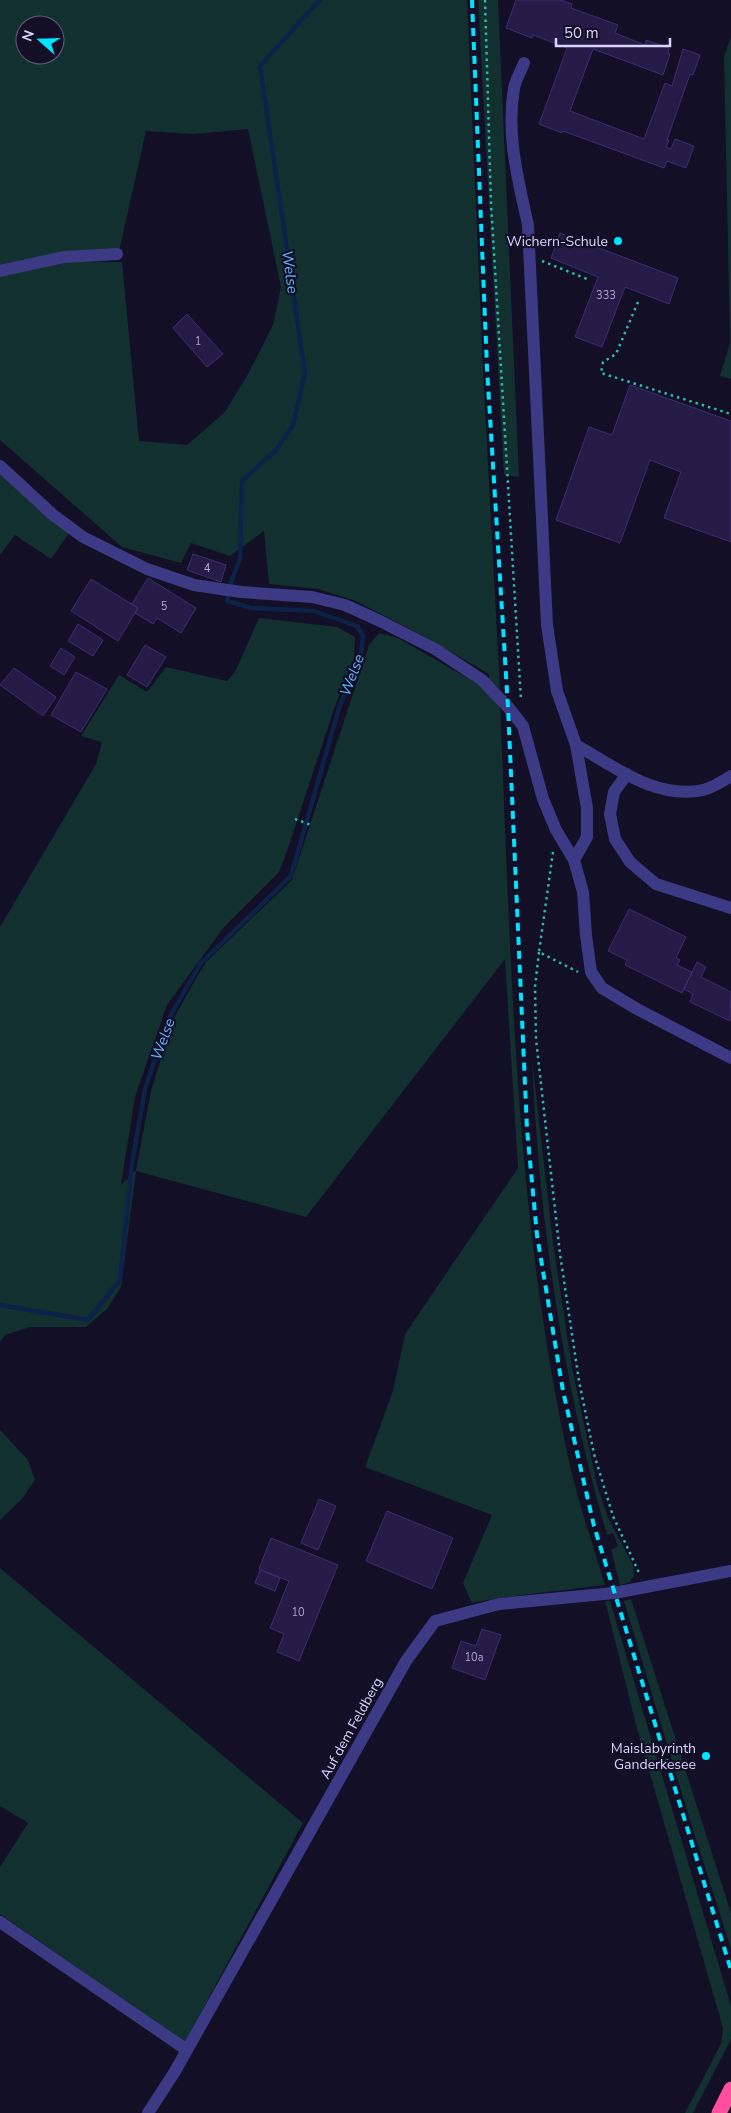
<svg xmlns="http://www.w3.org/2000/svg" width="731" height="2113" viewBox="0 0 731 2113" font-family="'Nunito Sans',sans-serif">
<rect width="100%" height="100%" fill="#130f26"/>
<path fill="#12302f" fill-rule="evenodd" d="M 0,0 L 467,0 L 483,370 L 500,689 L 489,679 L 489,674 L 425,637 L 356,601 L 318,589 L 269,584 L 264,531 L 230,556 L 191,543 L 181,563 L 122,547 L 0,440 L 0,276 L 53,261 L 122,262 L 139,441 L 187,445 L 224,413 L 247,376 L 273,325 L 281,287 L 248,129 L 194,134 L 146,131 L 118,256 L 47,255 L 0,268 ZM 25,25 L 55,25 L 55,55 L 25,55 Z
M 478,0 L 498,0 L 519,477 L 504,475 Z
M 731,36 L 731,379 L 720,376 L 730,343 L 724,57 Z
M 0,472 L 70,532 L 51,559 L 15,535 L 0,555 Z
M 259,618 L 337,627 L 355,637 L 354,657 L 334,709 L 288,848 L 279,872 L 224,927 L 167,1005 L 135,1097 L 121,1185 L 136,1170 L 151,1091 L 173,1020 L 195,980 L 206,962 L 292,880 L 369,645 L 379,633 L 398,638 L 478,684 L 500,705 C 511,954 514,1207 567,1452 C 576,1497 592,1541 605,1585 L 498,1598 L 472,1603 L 463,1583 L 492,1515 L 365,1467 L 393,1391 L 405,1334 L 518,1168 L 505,959 L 306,1217 L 136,1171 L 121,1287 L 107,1309 L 86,1327 L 30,1327 L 5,1335 L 0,1342 L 0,927 L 96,764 L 102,742 L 81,736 L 119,675 L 147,692 L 166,667 L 227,681 L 235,672 Z
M 532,1059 L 553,1243 L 572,1368 L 597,1485 L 608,1518 L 633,1565 L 634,1576 L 630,1582 L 620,1585 L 611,1550 L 618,1546 L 613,1533 L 607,1535 C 562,1381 539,1219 532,1059 Z
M 0,1430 L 28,1460 L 35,1480 L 22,1499 L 0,1520 Z
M 0,1568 L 303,1823 L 185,2042 L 0,1914 L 0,1867 L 28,1823 L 0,1806 Z
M 631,1599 L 731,1913 L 731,1949 L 689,1817 L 624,1601 Z
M 605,1601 L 610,1601 L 731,2006 L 731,2039 L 693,2113 L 685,2113 L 721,2044 L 723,2028 L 636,1725 Z"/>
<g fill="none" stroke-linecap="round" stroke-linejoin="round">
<path stroke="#0c2248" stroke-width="4.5" d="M 0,1305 L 88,1320 L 120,1280 L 132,1163 L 145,1089 L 168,1020 L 200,964 L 291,876 L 339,708 L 361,653 L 363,636 L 357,626 L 314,611 L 252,608 L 227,601 L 231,582 L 240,559 L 242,481 L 277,449 L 293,425 L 305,373 L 260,66 L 320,0"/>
</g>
<path fill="#241b47" stroke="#3b2d73" d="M 516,0 L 561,0 L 572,4 L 571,8 L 618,25 L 615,33 L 645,45 L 646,40 L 669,48 L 668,53 L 670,54 L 663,75 L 593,49 L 570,111 L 644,139 L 665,83 L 672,86 L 683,49 L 700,55 L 693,75 L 690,74 L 667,140 L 669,140 L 666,147 L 671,149 L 675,139 L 694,146 L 686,168 L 667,161 L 664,168 L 563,131 L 562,133 L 539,124 L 567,48 L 533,35 L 532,38 L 506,28 Z
M 560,233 L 678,278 L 669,304 L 625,287 L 602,347 L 575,337 L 598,277 L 551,258 Z
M 187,314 L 223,354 L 207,367 L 173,328 Z
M 630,385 L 731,421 L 731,542 L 664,518 L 681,472 L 650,460 L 620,543 L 556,520 L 589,427 L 612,435 Z
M 193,554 L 226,565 L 221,582 L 187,570 Z
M 148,578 L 196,608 L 181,633 L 157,618 L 153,624 L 135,613 L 138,608 L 132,604 Z
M 91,579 L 138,608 L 118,641 L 71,611 Z
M 78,624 L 103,640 L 93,656 L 68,641 Z
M 145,645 L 166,657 L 147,687 L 127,675 Z
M 61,648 L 75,657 L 64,675 L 50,666 Z
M 14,668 L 56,697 L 43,716 L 0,685 Z
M 76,672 L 107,689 L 81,732 L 51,715 Z
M 629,909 L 686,937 L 676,958 L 680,960 L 677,965 L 692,972 L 682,993 L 625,965 L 627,960 L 608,951 Z
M 697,962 L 706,967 L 701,977 L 731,992 L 730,1021 L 690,1002 L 693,994 L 684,989 Z
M 319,1499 L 336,1506 L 318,1550 L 301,1543 Z
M 387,1511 L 453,1538 L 432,1589 L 366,1561 Z
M 271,1538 L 338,1565 L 299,1661 L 277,1652 L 284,1634 L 270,1628 L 289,1581 L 259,1569 Z
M 260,1570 L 280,1578 L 275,1591 L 255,1583 Z
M 482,1629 L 501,1635 L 485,1680 L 452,1668 L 461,1641 L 476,1646 Z"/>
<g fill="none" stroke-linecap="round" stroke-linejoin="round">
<path stroke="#2fb8b0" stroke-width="2.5" stroke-dasharray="2.5 4" stroke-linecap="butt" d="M 485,0 L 491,203 L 521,700
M 542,261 L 587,279
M 638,302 L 616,354 L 603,362 L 601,373 L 731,414
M 295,819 L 311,825
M 553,852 L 539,952 L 578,972
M 539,952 L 535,987 L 536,1039 L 560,1254 L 579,1381 L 594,1454 L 613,1516 L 640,1575"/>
<path stroke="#3d3a85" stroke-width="12" d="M 524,63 C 521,71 516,79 514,88 C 506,135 518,179 528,225 L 547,625 L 557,691 L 576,745 L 587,808 L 587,837 L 574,860
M 0,271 L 64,257 L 117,254
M 0,466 L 52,514 L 83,537 L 147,569 L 194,585 L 241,592 L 312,597 L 345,605 L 380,621 L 435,649 L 482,680 L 508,707 L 523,726 L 543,799 L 556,830 L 574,860 L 583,892 L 586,935 L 591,972 L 602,988 L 637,1009 L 731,1058
M 576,745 C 615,767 656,800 703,790 C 712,788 723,781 731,776
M 627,774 L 614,792 L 610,814 L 615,839 L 630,862 L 656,884 L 731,908
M 0,1922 L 187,2050
M 148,2113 L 174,2073 L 406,1661 L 435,1621 L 499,1604 L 614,1593 L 731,1571"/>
<path stroke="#ff4fa3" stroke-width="15" d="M 719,2113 L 731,2089"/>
<path stroke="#00e5ff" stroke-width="4" stroke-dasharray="8 6" stroke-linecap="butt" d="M 472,0 L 487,368 L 508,707 L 527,1129 L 537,1235 L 563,1391 L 594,1526 L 731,1970"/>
</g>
<g fill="#00e5ff" stroke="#130f26" stroke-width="2">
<circle cx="618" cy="241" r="5"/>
<circle cx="706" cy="1756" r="5"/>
</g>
<g text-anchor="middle" stroke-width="4.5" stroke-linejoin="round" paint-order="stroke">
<g font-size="11" fill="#aca6d1">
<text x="606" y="299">333</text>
<text x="198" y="345">1</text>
<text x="207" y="572">4</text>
<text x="164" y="610">5</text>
<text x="298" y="1616">10</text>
<text x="474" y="1661">10a</text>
</g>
<g font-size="14" fill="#d9d4ff" stroke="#130f26" text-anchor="end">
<text x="608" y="246">Wichern-Schule</text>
<text x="696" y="1753">Maislabyrinth<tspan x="696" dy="16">Ganderkesee</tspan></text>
</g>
<g font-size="14" fill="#d9d4ff" stroke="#130f26">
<text transform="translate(351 1728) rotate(-61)" y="5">Auf dem Feldberg</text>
</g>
<g font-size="15" font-style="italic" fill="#62b6ff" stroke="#130f26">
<text transform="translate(290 272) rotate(82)" y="5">Welse</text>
<text transform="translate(352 675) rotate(-69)" y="5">Welse</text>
<text transform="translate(163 1039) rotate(-70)" y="5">Welse</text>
</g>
</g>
<g transform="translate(40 40) rotate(290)"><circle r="24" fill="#130f26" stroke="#625e7d"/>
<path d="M0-4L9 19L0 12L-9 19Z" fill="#00e5ff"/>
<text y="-8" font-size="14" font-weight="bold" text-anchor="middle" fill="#d9d4ff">N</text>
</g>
<path d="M556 38v8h114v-8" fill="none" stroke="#d9d4ff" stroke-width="2.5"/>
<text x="564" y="38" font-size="15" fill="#d9d4ff" stroke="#130f26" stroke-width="4" paint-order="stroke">50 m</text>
</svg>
